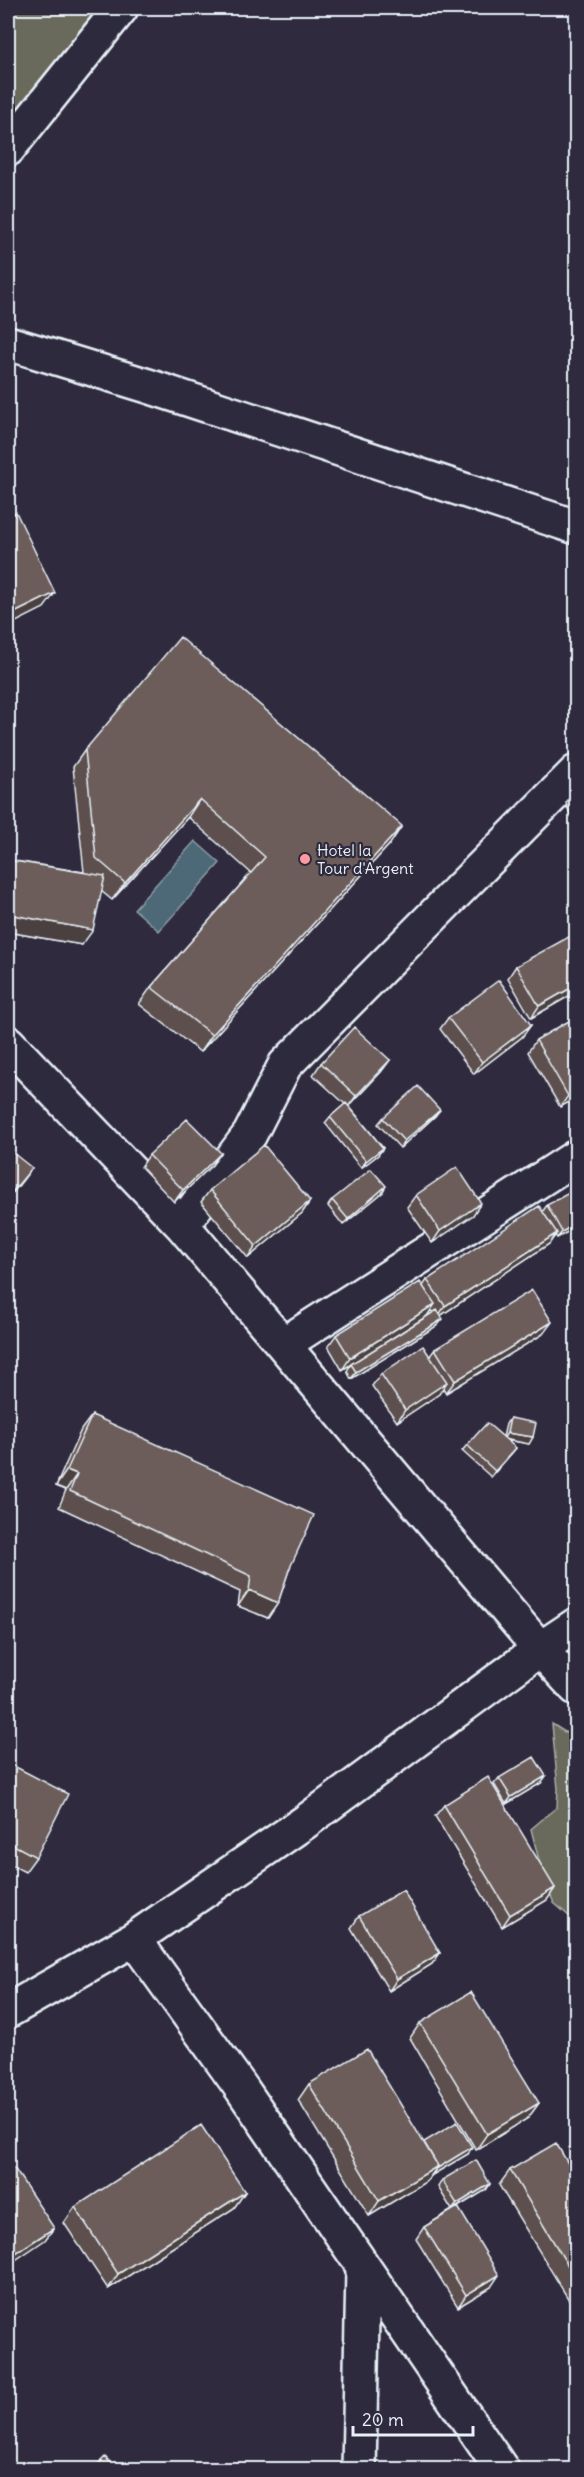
<svg xmlns="http://www.w3.org/2000/svg" width="584" height="2477" viewBox="0 0 584 2477" font-family="Delius,sans-serif">
<rect width="100%" height="100%" fill="#2f2a3d"/>
<filter id="ink" filterUnits="userSpaceOnUse"><feTurbulence type="fractalNoise" baseFrequency=".0167" numOctaves="2"/><feDisplacementMap in="SourceGraphic" scale="12" xChannelSelector="R" yChannelSelector="G"/><feConvolveMatrix kernelMatrix="1 2 1 2 8 2 1 2 1" color-interpolation-filters="sRGB"/></filter>
<g filter="url(#ink)">
<path fill="#696a5b" stroke="#a8aeaa" stroke-width="1.5" d="M 8,8 L 107,8 L 8,130 Z
M 552,1724 L 576,1739 L 576,1922 L 554,1903 L 544,1880 L 531,1829 L 557,1807 L 558,1789 Z"/>
<path fill="#4e6776" stroke="#8c9eaa" stroke-width="1.5" d="M 195,841 L 220,863 L 159,931 L 134,909 Z"/>
<g fill="none" stroke-linecap="round" stroke-linejoin="round">
<defs>
<path id="street" d="M 8,149 L 121,8
M 8,343 L 148,386 L 576,527
M 8,1043 L 182,1225 L 540,1649 L 576,1688
M 182,1225 L 250,1134 L 285,1065 L 576,772
M 284,1344 L 576,1157
M 134,1939 L 242,2089 L 502,2470
M 8,2011 L 134,1939 L 305,1822 L 540,1649 L 576,1625
M 359,2470 L 363,2269"/>
</defs>
<use href="#street" stroke="#e8f1f8" stroke-width="38"/>
<use href="#street" stroke="#2f2a3d" stroke-width="33"/>
</g>
<path fill="#5d504d" stroke="#e8f1f8" stroke-width="1.5" d="M 85,750 L 390,844 L 200,1052 L 139,1004 L 151,987 L 251,873 L 188,817 L 112,900 L 101,891 L 82,945 L 8,932 L 8,860 L 84,872 L 73,767 Z
M 576,790 L 576,829 L 566,803 L 574,791 Z
M 516,966 L 576,992 L 531,1018 L 508,978 Z
M 576,1017 L 576,1098 L 560,1107 L 528,1052 L 536,1040 Z
M 448,1018 L 531,1025 L 522,1037 L 474,1074 L 440,1029 Z
M 390,1060 L 381,1072 L 349,1106 L 383,1148 L 378,1155 L 361,1168 L 325,1123 L 330,1117 L 345,1104 L 313,1075 L 321,1063 Z
M 435,1116 L 400,1148 L 378,1124 L 383,1118 Z
M 221,1153 L 212,1165 L 174,1202 L 141,1167 L 149,1155 Z
M 210,1190 L 310,1201 L 302,1213 L 248,1258 L 201,1202 Z
M 382,1193 L 343,1225 L 328,1206 L 332,1200 Z
M 416,1195 L 473,1215 L 432,1243 L 407,1207 Z
M 547,1205 L 576,1227 L 557,1238 L 555,1235 L 549,1244 L 441,1315 L 438,1325 L 351,1379 L 347,1371 L 351,1364 L 433,1313 L 431,1310 L 427,1316 L 342,1370 L 328,1346 L 336,1335 L 423,1286 L 427,1280 L 543,1211 Z
M 543,1334 L 446,1393 L 443,1388 L 439,1394 L 397,1422 L 372,1386 L 381,1374 L 430,1356 L 435,1349 Z
M 92,1415 L 289,1570 L 278,1603 L 268,1618 L 238,1606 L 240,1592 L 59,1507 L 66,1490 L 56,1486 L 81,1430 Z
M 510,1418 L 533,1437 L 529,1444 L 506,1440 L 516,1448 L 491,1477 L 462,1451 L 467,1445 L 503,1437 L 506,1424 Z
M 8,1763 L 36,1857 L 25,1872 L 8,1863 Z
M 499,1778 L 541,1783 L 506,1804 L 494,1784 Z
M 444,1805 L 555,1888 L 547,1900 L 502,1927 L 435,1816 Z
M 359,1916 L 440,1953 L 432,1964 L 389,1991 L 351,1928 Z
M 420,2023 L 539,2103 L 528,2118 L 476,2150 L 410,2038 Z
M 309,2084 L 424,2142 L 468,2154 L 432,2175 L 427,2181 L 369,2216 L 298,2100 Z
M 510,2170 L 576,2177 L 576,2303 L 572,2305 L 499,2185 Z
M 442,2180 L 490,2184 L 486,2190 L 458,2207 L 491,2287 L 458,2307 L 416,2239 L 424,2227 L 452,2210 L 438,2187 Z
M 245,2192 L 234,2208 L 108,2289 L 64,2223 L 75,2207 Z"/>
<path fill="#4c413f" stroke="#e8f1f8" stroke-width="1.5" d="M 55,593 L 44,608 L 8,626 L 8,616 Z
M 200,799 L 188,817 L 112,900 L 125,883 Z
M 402,826 L 390,844 L 200,1052 L 212,1035 Z
M 8,914 L 93,930 L 82,945 L 8,932 Z
M 576,985 L 576,992 L 531,1018 L 539,1006 Z
M 531,1025 L 522,1037 L 474,1074 L 482,1062 Z
M 390,1060 L 381,1072 L 348,1107 L 356,1096 Z
M 576,1091 L 576,1098 L 560,1107 L 568,1096 Z
M 440,1110 L 435,1116 L 400,1148 L 404,1141 Z
M 383,1148 L 378,1155 L 361,1168 L 366,1161 Z
M 221,1153 L 212,1165 L 174,1202 L 183,1190 Z
M 32,1168 L 23,1180 L 8,1199 L 8,1197 Z
M 386,1186 L 382,1193 L 343,1225 L 348,1219 Z
M 310,1201 L 302,1213 L 248,1258 L 256,1246 Z
M 481,1203 L 473,1215 L 432,1243 L 440,1231 Z
M 576,1223 L 576,1227 L 557,1238 L 562,1232 Z
M 557,1233 L 549,1244 L 437,1318 L 445,1306 Z
M 435,1304 L 427,1316 L 342,1370 L 350,1358 Z
M 443,1319 L 438,1325 L 351,1379 L 356,1372 Z
M 552,1322 L 543,1334 L 446,1393 L 455,1381 Z
M 447,1382 L 439,1394 L 397,1422 L 405,1410 Z
M 507,1433 L 533,1437 L 529,1444 L 503,1439 Z
M 516,1448 L 511,1454 L 491,1477 L 495,1471 Z
M 67,1470 L 77,1474 L 66,1490 L 56,1486 Z
M 249,1590 L 278,1603 L 268,1618 L 238,1606 Z
M 546,1776 L 541,1783 L 506,1804 L 511,1797 Z
M 555,1888 L 547,1900 L 502,1927 L 510,1915 Z
M 440,1953 L 432,1964 L 389,1991 L 397,1979 Z
M 539,2103 L 528,2118 L 476,2150 L 487,2134 Z
M 472,2147 L 468,2154 L 432,2175 L 436,2169 Z
M 438,2166 L 427,2181 L 369,2216 L 379,2201 Z
M 490,2184 L 486,2190 L 452,2210 L 457,2204 Z
M 245,2192 L 234,2208 L 108,2289 L 118,2274 Z
M 54,2228 L 45,2240 L 8,2265 L 8,2258 Z
M 499,2275 L 491,2287 L 458,2307 L 466,2295 Z"/>
<path fill="#6c5d5a" stroke="#e8f1f8" stroke-width="1.5" d="M 16,512 L 55,593 L 8,616 L 8,516 Z
M 180,637 L 402,826 L 212,1035 L 151,987 L 265,857 L 200,799 L 125,883 L 96,858 L 85,750 Z
M 8,860 L 105,876 L 93,930 L 8,914 Z
M 576,933 L 576,985 L 539,1006 L 516,966 Z
M 499,980 L 531,1025 L 482,1062 L 448,1018 Z
M 576,1017 L 576,1091 L 568,1096 L 536,1040 Z
M 354,1027 L 390,1060 L 356,1096 L 321,1063 Z
M 418,1086 L 440,1110 L 404,1141 L 383,1118 Z
M 346,1103 L 383,1148 L 366,1161 L 330,1117 Z
M 187,1119 L 221,1153 L 183,1190 L 149,1155 Z
M 264,1145 L 310,1201 L 256,1246 L 210,1190 Z
M 8,1149 L 32,1168 L 8,1197 Z
M 457,1167 L 481,1203 L 440,1231 L 416,1195 Z
M 371,1169 L 386,1186 L 348,1219 L 332,1200 Z
M 576,1189 L 576,1223 L 562,1232 L 547,1205 Z
M 539,1206 L 557,1233 L 445,1306 L 427,1280 Z
M 420,1282 L 435,1304 L 350,1358 L 336,1335 Z
M 532,1290 L 552,1322 L 455,1381 L 435,1349 Z
M 437,1310 L 443,1319 L 356,1372 L 351,1364 Z
M 423,1346 L 447,1382 L 405,1410 L 381,1374 Z
M 92,1415 L 314,1515 L 289,1570 L 278,1603 L 249,1590 L 251,1576 L 70,1491 L 77,1474 L 67,1470 Z
M 510,1418 L 536,1423 L 533,1437 L 507,1433 Z
M 487,1423 L 516,1448 L 495,1471 L 467,1445 Z
M 534,1757 L 546,1776 L 511,1797 L 499,1778 Z
M 8,1763 L 68,1794 L 36,1857 L 8,1842 Z
M 488,1777 L 555,1888 L 510,1915 L 444,1805 Z
M 403,1890 L 440,1953 L 397,1979 L 359,1916 Z
M 471,1992 L 539,2103 L 487,2134 L 420,2023 Z
M 367,2049 L 438,2166 L 379,2201 L 309,2084 Z
M 457,2122 L 472,2147 L 436,2169 L 438,2166 L 424,2142 Z
M 201,2125 L 245,2192 L 118,2274 L 75,2207 Z
M 556,2143 L 576,2177 L 576,2279 L 510,2170 Z
M 476,2160 L 490,2184 L 457,2204 L 442,2180 Z
M 14,2168 L 54,2228 L 8,2258 L 8,2172 Z
M 458,2207 L 499,2275 L 466,2295 L 424,2227 Z
M 105,2457 L 117,2469 L 93,2469 Z"/>
</g>
<circle fill="#ff9aa2" stroke="#2f2a3d" stroke-width="2" cx="305" cy="859" r="6"/>
<g text-anchor="middle" stroke-width="4.5" stroke-linejoin="round" paint-order="stroke">
<g font-size="16" fill="#e8f1f8" stroke="#2f2a3d" text-anchor="start">
<text x="317" y="856">Hotel la<tspan x="317" dy="18">Tour d'Argent</tspan></text>
</g>
</g>
<rect width="584" height="2477" fill="none" stroke="#2f2a3d" stroke-width="30"/>
<rect x="15" y="15" width="554" height="2447" fill="none" stroke="#e8f1f8" stroke-width="2" filter="url(#ink)"/>
<path d="M353 2426v9h120v-9" fill="none" stroke="#e8f1f8" stroke-width="3"/>
<text x="362" y="2426" font-size="18" fill="#e8f1f8" stroke="#2f2a3d" stroke-width="4.5" paint-order="stroke">20 m</text>
</svg>
